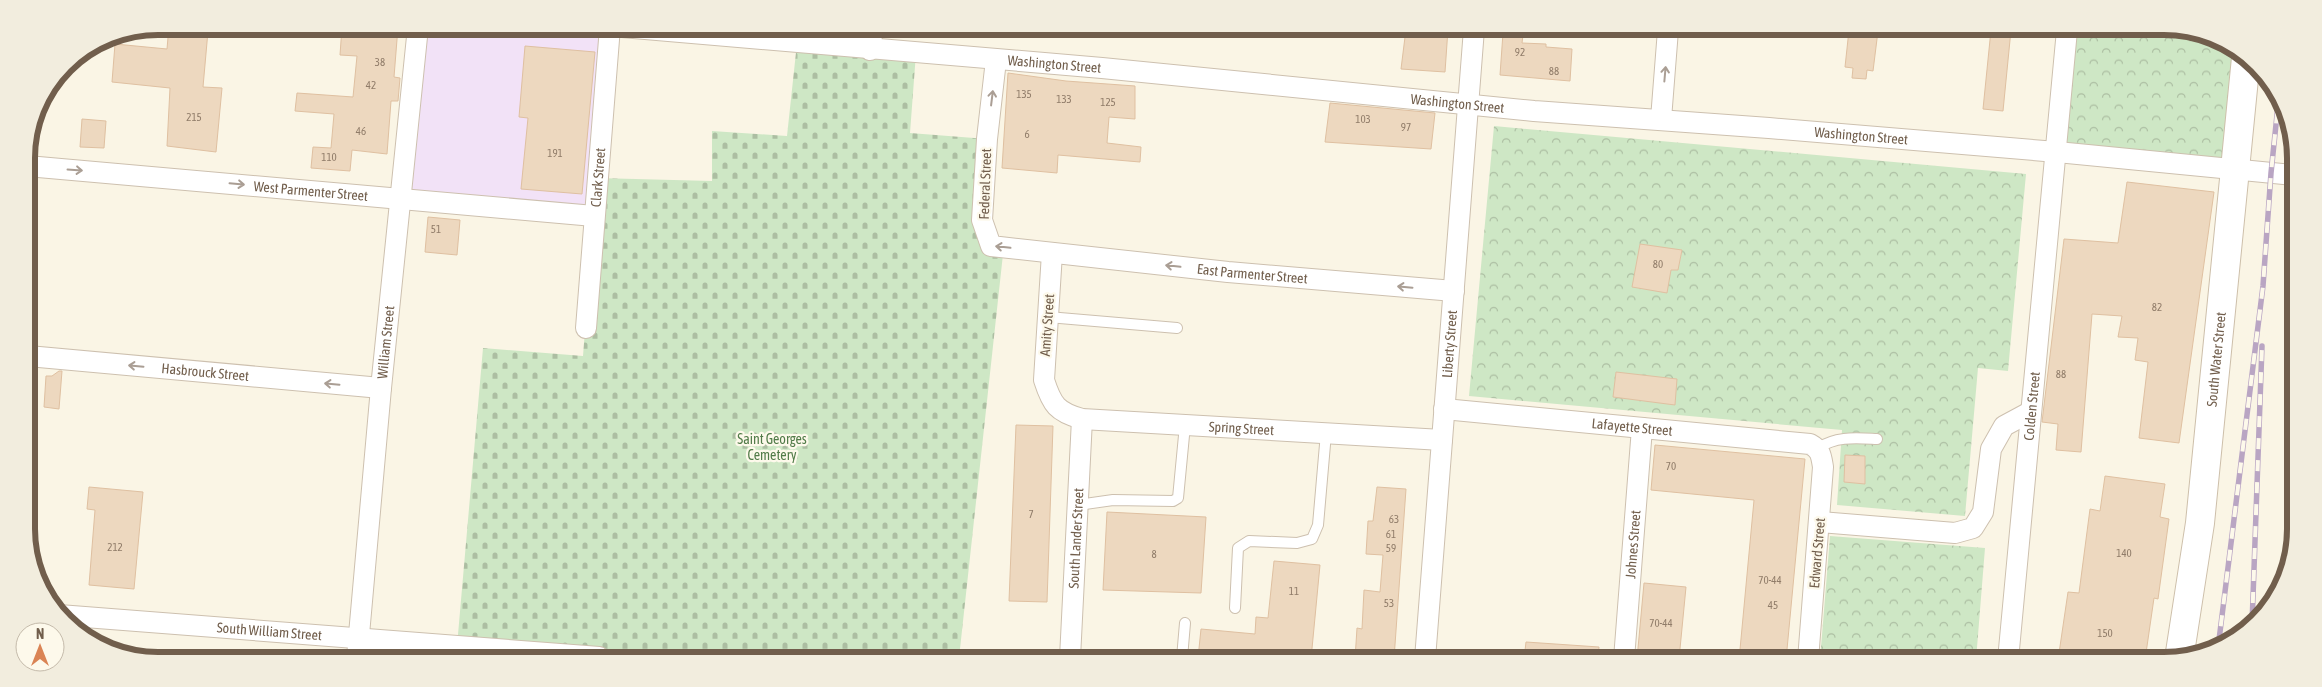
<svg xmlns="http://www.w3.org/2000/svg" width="2322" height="687" viewBox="0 0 2322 687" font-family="'Asap Condensed',sans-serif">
<defs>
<pattern id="cemetery-stones" width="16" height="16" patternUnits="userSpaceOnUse" patternTransform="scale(1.25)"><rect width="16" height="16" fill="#cee7c5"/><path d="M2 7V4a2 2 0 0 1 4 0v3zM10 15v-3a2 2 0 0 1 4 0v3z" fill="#acbea2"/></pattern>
<pattern id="park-crowns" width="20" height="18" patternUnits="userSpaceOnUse" patternTransform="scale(1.25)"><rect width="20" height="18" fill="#cee7c5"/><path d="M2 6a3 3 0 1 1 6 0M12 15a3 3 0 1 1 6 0" fill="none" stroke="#acbea2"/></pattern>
</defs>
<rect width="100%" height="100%" fill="#faf5e5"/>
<path fill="#f2e2f7" d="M 418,27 L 610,27 L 594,216 L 402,199 Z"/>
<path fill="url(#cemetery-stones)" d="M 797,43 L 916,53 L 910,133 L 987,139 L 982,220 L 1004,245 L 959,658 L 577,657 L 457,646 L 483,348 L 583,356 L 597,178 L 712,181 L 712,131 L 787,136 Z"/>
<path fill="url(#park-crowns)" d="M 2067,30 L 2198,31 L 2244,57 L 2234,171 L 2057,152 Z
M 1494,126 L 2026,174 L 2008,371 L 1978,368 L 1965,516 L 1837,505 L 1842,430 L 1469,396 Z
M 1830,536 L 1985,548 L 1976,660 L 1820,660 Z"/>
<path fill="#edd8bf" stroke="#dfc0a1" d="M 169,26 L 191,26 L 191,29 L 208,31 L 203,87 L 222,88 L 216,152 L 167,146 L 170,88 L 112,82 L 115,44 L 167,49 Z
M 342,27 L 398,27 L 394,77 L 400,78 L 398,101 L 391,101 L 387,154 L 352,150 L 350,171 L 311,168 L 313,147 L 331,148 L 334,114 L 295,111 L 297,93 L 353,97 L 357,56 L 340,55 Z
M 1406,29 L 1448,29 L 1445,72 L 1401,69 Z
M 1849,30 L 1878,31 L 1873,71 L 1867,70 L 1866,79 L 1852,78 L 1853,68 L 1845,67 Z
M 1991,30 L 2011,30 L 2003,111 L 1983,109 Z
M 1503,33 L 1523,35 L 1522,43 L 1546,44 L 1546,47 L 1572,49 L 1570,81 L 1500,75 Z
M 525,46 L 595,52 L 582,194 L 521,189 L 528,118 L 519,117 Z
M 1008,73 L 1066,81 L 1135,86 L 1135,119 L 1109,117 L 1107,143 L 1141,147 L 1140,162 L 1058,155 L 1057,173 L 1002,168 Z
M 1330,103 L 1435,113 L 1431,149 L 1325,142 Z
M 82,119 L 106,121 L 104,148 L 80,147 Z
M 2127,182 L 2214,192 L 2179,443 L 2139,438 L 2148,362 L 2135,360 L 2138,338 L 2118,337 L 2122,316 L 2092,314 L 2081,452 L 2056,450 L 2058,424 L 2042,422 L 2064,239 L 2118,243 Z
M 428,217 L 460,220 L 457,255 L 425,252 Z
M 1640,244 L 1682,250 L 1678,270 L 1671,270 L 1667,293 L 1632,287 Z
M 59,371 L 62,371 L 59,409 L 44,407 L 46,376 L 52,376 Z
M 1616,372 L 1677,379 L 1675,405 L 1613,397 Z
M 1016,425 L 1053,426 L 1047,602 L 1009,601 Z
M 1655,445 L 1805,459 L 1786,660 L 1739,660 L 1754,500 L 1651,490 Z
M 1845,455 L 1865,456 L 1865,484 L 1844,482 Z
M 2105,476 L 2165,484 L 2160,517 L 2169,519 L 2158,599 L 2154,598 L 2145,660 L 2058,660 L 2068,592 L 2079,593 L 2090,509 L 2100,511 Z
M 89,487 L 143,492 L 134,589 L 89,585 L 95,510 L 87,509 Z
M 1377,487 L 1406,489 L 1394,659 L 1355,659 L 1357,628 L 1362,629 L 1364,590 L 1380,592 L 1383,555 L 1366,554 L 1368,521 L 1373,521 Z
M 1107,512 L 1206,517 L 1201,593 L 1103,590 Z
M 1274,561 L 1320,565 L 1311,659 L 1198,658 L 1201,629 L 1255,634 L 1256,617 L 1268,618 Z
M 1644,583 L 1686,587 L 1679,659 L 1637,659 Z
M 1526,642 L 1599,647 L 1598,659 L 1524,659 Z"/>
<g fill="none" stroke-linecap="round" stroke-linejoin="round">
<defs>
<path id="lane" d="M 1048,317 L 1177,328
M 1818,448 C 1837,436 1855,438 1877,439
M 1078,505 L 1113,500 L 1173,501 L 1178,498 L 1185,425
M 1235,608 L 1238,548 L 1249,541 L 1297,543 L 1312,539 L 1318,525 L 1326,433
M 1182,658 L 1185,623"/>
<g id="street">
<path id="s1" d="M 622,27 L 1102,68 L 1534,111 L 1769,128 L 2057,152 L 2293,175"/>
<path d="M 870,50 L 873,28"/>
<path id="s2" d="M 996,60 L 987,139 L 982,220 L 991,246 L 1228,272 L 1454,291"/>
<path d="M 1661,119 L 1668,30"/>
<path id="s3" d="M 27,166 L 594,216"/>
<path id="s4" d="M 1052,253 L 1044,380 C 1052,405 1057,412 1082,419 L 1442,440"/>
<path id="s5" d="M 586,328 L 610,27"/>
<path id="s6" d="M 28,356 L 381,388"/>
<path id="s7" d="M 1444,409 L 1810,444 C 1821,450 1821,455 1823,467 L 1808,660"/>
<path d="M 1820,522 L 1955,533 L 1973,528 L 1983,512 L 1991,449 L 2004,426 L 2030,412"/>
<path id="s8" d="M 59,615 L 599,657"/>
<path id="s9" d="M 357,657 L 381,388 L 418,27"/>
<path id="s10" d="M 1070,658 L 1082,419"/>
<path id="s11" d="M 1425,659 L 1474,29"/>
<path id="s12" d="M 1624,659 L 1642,428"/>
<path id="s13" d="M 2008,660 L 2067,30"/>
</g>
<g id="secondary">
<path id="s14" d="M 2179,659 L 2200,523 L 2246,58"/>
</g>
</defs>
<use href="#lane" stroke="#cdc0af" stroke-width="12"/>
<use href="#street" stroke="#cdc0af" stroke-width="22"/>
<use href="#secondary" stroke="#cdbfaa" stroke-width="30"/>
<use href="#lane" stroke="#fff" stroke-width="10"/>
<use href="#street" stroke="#fff" stroke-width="20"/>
<use href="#secondary" stroke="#fff" stroke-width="28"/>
<defs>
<path id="rail" d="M 2252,625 L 2262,346
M 2218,648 L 2263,286 L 2271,173 L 2278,105"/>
</defs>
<use href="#rail" stroke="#b9a5c3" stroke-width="5.5"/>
<use href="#rail" stroke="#fdf9eb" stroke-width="4" stroke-dasharray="11" stroke-linecap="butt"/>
</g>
<defs><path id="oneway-shaft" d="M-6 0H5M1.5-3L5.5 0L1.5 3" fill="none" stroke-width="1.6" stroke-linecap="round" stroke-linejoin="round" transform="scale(1.25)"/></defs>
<g stroke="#aa9e94">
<use href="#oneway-shaft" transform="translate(1665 74) rotate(-85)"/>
<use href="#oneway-shaft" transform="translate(992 98) rotate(-83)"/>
<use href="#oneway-shaft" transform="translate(75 170) rotate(4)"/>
<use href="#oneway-shaft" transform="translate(237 184) rotate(5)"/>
<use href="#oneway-shaft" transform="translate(1003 247) rotate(-174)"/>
<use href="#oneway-shaft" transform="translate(1173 266) rotate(-174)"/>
<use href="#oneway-shaft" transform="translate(1405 287) rotate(-175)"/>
<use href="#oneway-shaft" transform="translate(136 366) rotate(-175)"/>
<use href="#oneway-shaft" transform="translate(332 384) rotate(-175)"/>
</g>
<g text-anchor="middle" stroke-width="4.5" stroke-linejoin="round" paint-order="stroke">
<g font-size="11" fill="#907c69">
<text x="1520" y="56">92</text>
<text x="380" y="66">38</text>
<text x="1554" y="75">88</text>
<text x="371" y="89">42</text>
<text x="1024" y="98">135</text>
<text x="1064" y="103">133</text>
<text x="1108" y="106">125</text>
<text x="194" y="121">215</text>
<text x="1363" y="123">103</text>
<text x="1406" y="131">97</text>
<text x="361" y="135">46</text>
<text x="1027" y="138">6</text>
<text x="555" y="157">191</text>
<text x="329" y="161">110</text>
<text x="436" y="233">51</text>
<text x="1658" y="268">80</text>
<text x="2157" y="311">82</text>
<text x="2061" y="378">88</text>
<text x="1671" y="470">70</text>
<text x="1031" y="518">7</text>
<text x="1394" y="523">63</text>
<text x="1391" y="538">61</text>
<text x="115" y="551">212</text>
<text x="1391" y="552">59</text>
<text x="2124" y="557">140</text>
<text x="1154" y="558">8</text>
<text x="1770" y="584">70-44</text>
<text x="1294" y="595">11</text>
<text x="1389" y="607">53</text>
<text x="1773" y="609">45</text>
<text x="1661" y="627">70-44</text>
<text x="2105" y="637">150</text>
</g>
<g font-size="14" fill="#715e4c" stroke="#fdf9eb">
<text dy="5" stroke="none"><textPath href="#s1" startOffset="434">Washington Street</textPath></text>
<text dy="5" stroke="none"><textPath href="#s1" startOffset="839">Washington Street</textPath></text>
<text dy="5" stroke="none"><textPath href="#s1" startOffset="1244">Washington Street</textPath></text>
<text dy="5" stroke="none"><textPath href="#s5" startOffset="151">Clark Street</textPath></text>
<text transform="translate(985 184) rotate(-88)" y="5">Federal Street</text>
<text dy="5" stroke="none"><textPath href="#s3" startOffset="285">West Parmenter Street</textPath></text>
<text dy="5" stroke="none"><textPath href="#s2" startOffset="451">East Parmenter Street</textPath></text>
<text transform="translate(1047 325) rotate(-86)" y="5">Amity Street</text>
<text dy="5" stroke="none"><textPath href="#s9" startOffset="316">William Street</textPath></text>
<text dy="5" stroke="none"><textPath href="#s11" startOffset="316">Liberty Street</textPath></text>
<text dy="5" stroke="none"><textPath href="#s14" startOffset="302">South Water Street</textPath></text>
<text dy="5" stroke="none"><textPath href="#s6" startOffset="178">Hasbrouck Street</textPath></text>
<text dy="5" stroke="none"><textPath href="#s13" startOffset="255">Colden Street</textPath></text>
<text dy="5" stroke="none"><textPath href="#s7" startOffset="189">Lafayette Street</textPath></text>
<text dy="5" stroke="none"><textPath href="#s4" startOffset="345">Spring Street</textPath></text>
<text dy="5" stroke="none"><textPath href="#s10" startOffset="120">South Lander Street</textPath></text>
<text dy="5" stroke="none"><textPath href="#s12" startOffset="115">Johnes Street</textPath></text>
<text transform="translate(1817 553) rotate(-85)" y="5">Edward Street</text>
<text dy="5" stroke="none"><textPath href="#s8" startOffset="211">South William Street</textPath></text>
</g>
<g font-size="14" fill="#517b48" stroke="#fdf9eb">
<text x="772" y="444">Saint Georges<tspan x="772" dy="16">Cemetery</tspan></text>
</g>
</g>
<path d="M0 0H2322V687H0ZM158 35H2164A123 123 0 0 1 2287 158V529A123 123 0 0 1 2164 652H158A123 123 0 0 1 35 529V158A123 123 0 0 1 158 35Z" fill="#f2edde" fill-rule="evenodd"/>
<path fill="none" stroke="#715e4c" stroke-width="6" d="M158 35H2164A123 123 0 0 1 2287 158V529A123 123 0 0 1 2164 652H158A123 123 0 0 1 35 529V158A123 123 0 0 1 158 35Z"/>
<g transform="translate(40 647)"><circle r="24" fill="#fdf9eb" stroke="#c5bbab"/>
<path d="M0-4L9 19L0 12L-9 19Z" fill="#da8454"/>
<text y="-8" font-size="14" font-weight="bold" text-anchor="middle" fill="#715e4c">N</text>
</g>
</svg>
